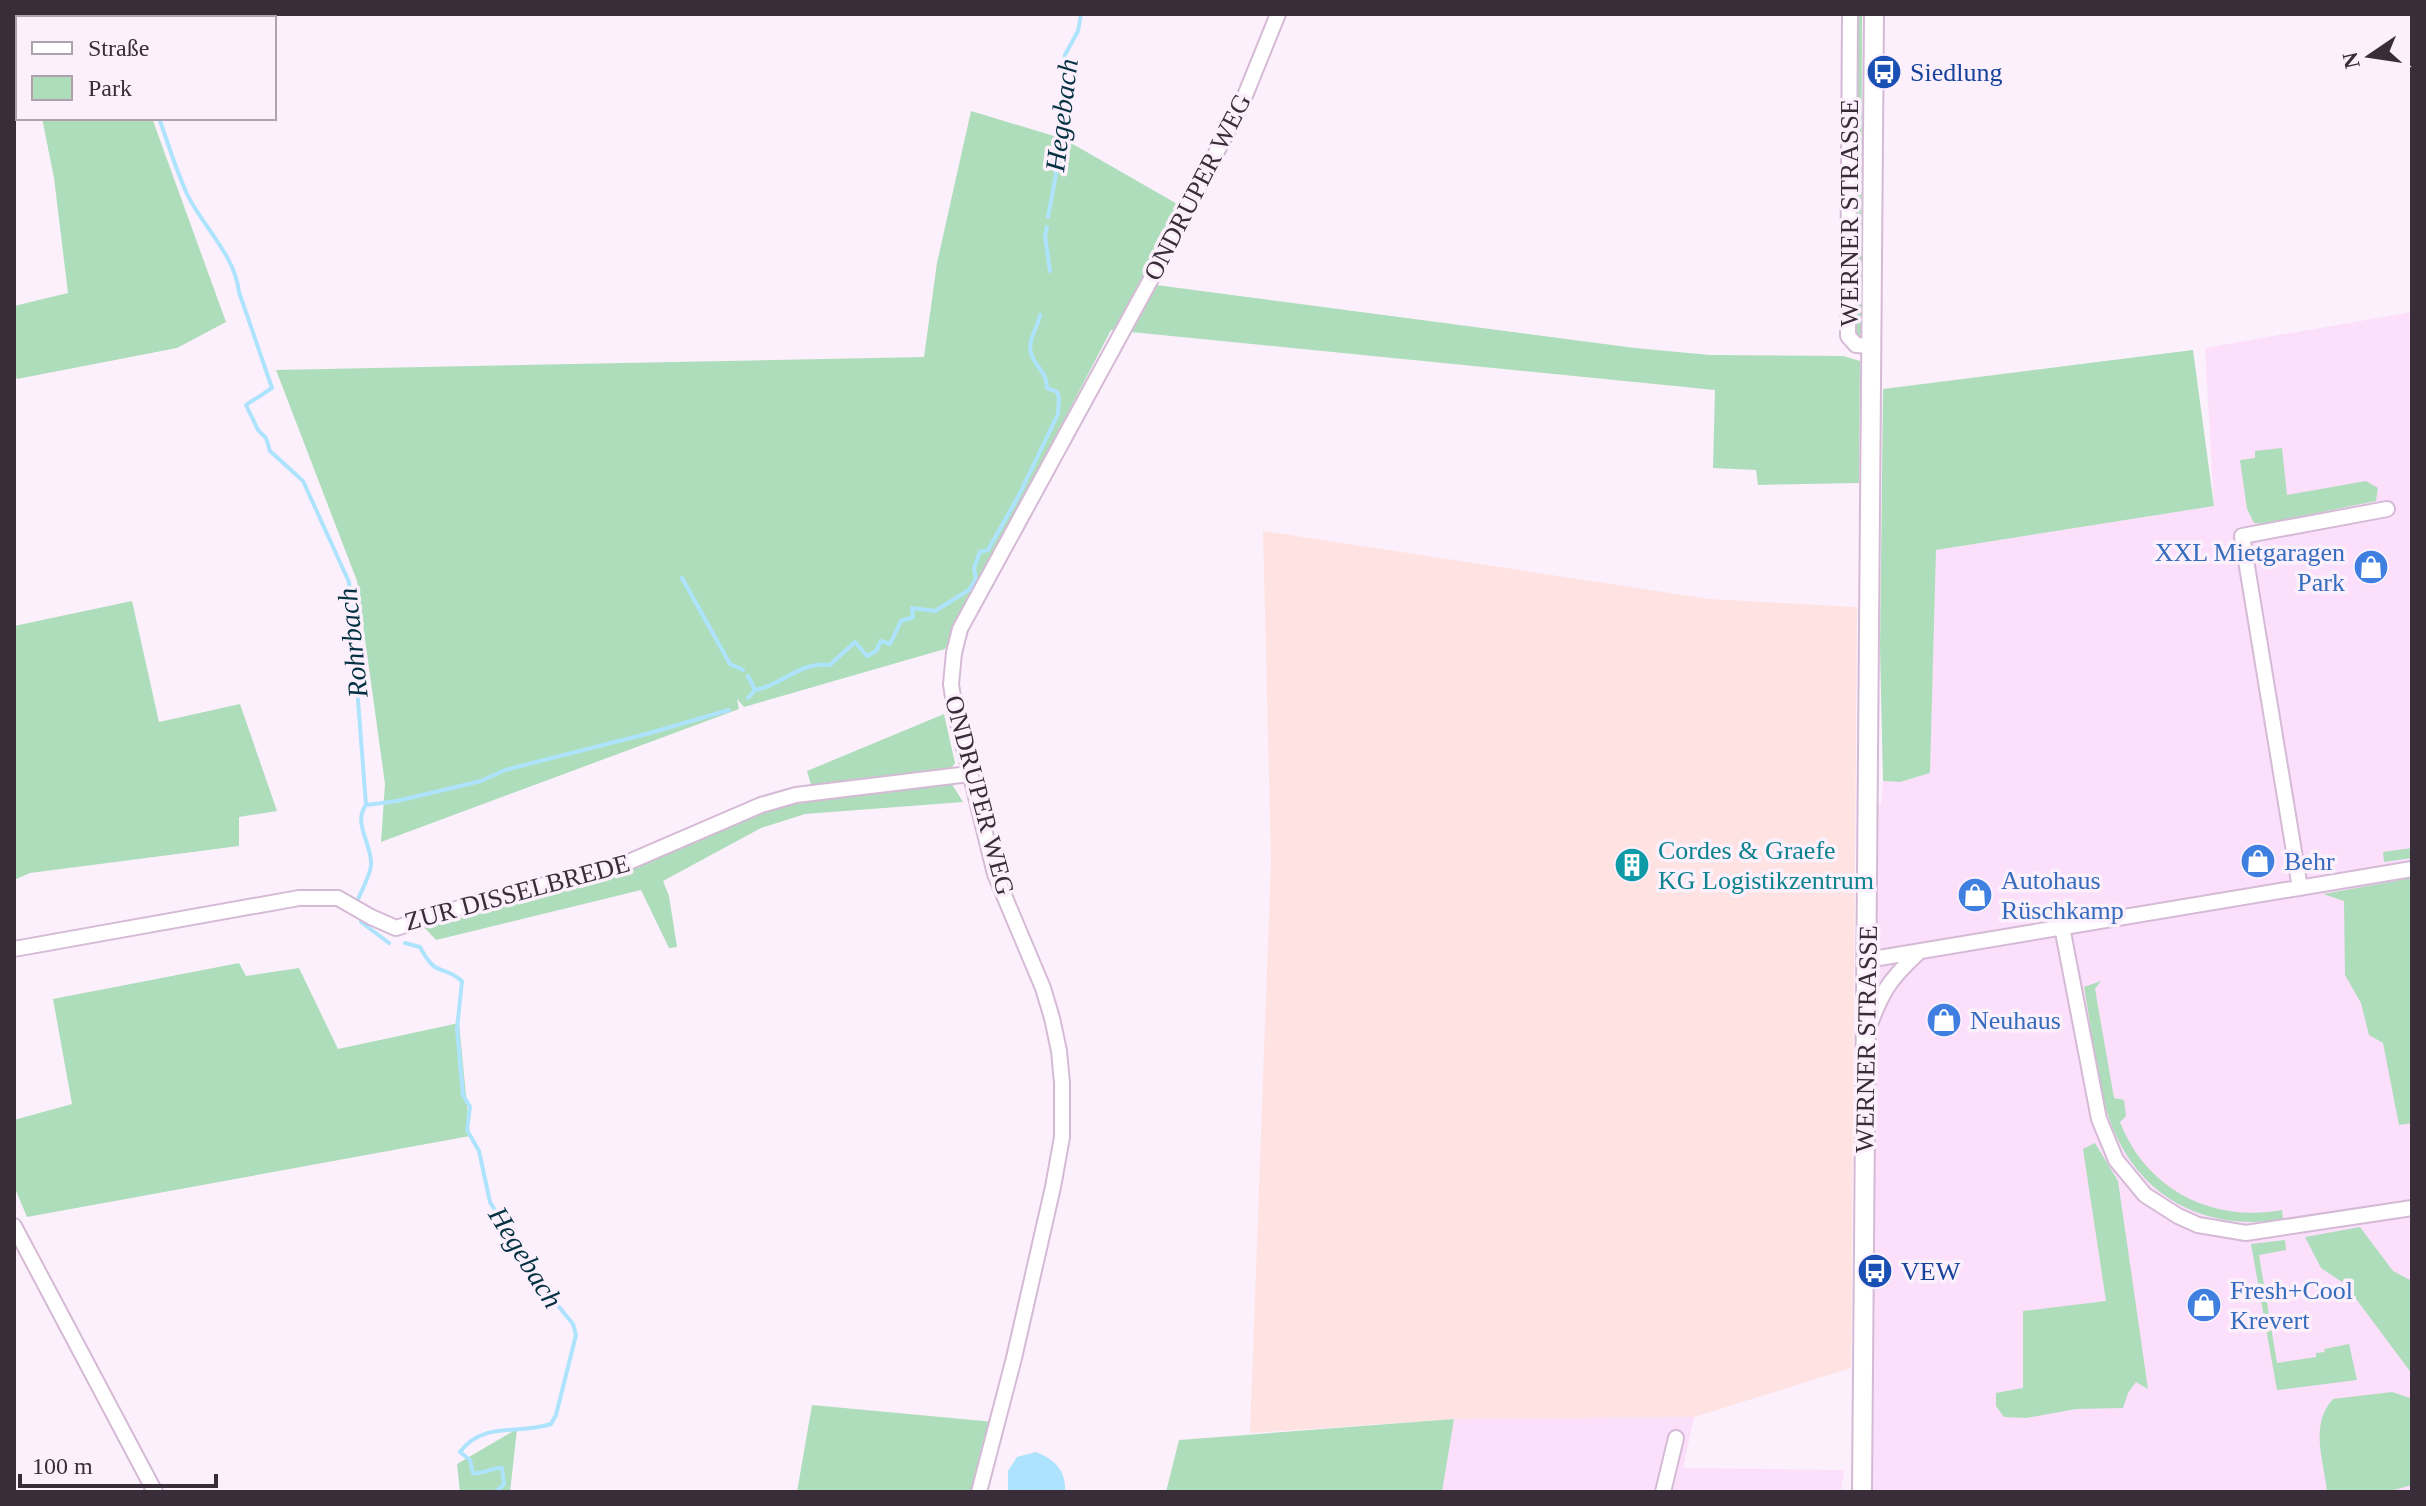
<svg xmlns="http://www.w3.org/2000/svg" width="2426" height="1506" viewBox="0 0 2426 1506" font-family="Georgia,serif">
<rect width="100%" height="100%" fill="#fcf0fc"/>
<path fill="#fee3e2" d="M 1263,531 L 1709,599 L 1857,607 L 1851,1368 L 1694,1417 L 1454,1419 L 1250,1433 L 1271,861 Z"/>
<path fill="#fbdffb" d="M 2412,312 L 2412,1492 L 1862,1492 L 1870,966 L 1877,806 L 1881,804 L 1883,781 L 1900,782 L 1930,773 L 1936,550 L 2214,506 L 2205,348 Z
M 1694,1417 L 1683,1468 L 1844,1470 L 1841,1492 L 1442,1492 L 1454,1419 Z"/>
<path fill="#aeddbb" d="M 19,14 L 114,14 L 116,18 L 20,18 Z
M 1854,14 L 1862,14 L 1861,339 L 1854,336 Z
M 971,111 L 1064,139 L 1179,205 L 1141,283 L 1635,348 L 1710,355 L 1843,356 L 1860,361 L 1859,483 L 1758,485 L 1756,470 L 1713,468 L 1715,390 L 1111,330 L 945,649 L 744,707 L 737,699 L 739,709 L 381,842 L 385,784 L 357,581 L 276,370 L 924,357 L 937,263 Z
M 42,118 L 152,118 L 226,322 L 177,348 L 17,379 L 14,371 L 14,306 L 68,293 L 54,178 Z
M 2193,350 L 2214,506 L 1936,550 L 1930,773 L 1900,782 L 1883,781 L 1880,648 L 1883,389 Z
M 2282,448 L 2287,495 L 2366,481 L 2378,488 L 2376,501 L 2262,524 L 2254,523 L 2247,509 L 2240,460 L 2255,458 L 2255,451 Z
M 132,601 L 159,722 L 240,704 L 277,811 L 239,817 L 239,846 L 30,873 L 14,880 L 14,626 Z
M 944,714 L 955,763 L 948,773 L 812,788 L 807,771 Z
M 952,784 L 963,802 L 805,814 L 761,828 L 663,881 L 669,896 L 677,947 L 669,948 L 641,890 L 436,940 L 423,926 L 626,869 L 759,811 L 797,800 Z
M 2412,848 L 2412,858 L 2384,862 L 2383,852 Z
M 2412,878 L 2412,1123 L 2399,1125 L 2383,1043 L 2369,1035 L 2361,1003 L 2345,975 L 2344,901 L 2323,894 Z
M 239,963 L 246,976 L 299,968 L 338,1049 L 459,1023 L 470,1136 L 27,1217 L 14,1186 L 14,1120 L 72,1104 L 53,999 Z
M 2101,981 L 2095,989 L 2114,1098 L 2124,1100 L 2126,1116 L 2120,1122 C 2146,1190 2213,1223 2282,1210 L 2283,1219 C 2210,1232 2144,1201 2114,1131 C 2097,1091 2092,1030 2084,987 Z
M 2095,1143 L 2118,1181 L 2148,1389 L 2136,1382 L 2128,1393 L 2123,1408 L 2076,1409 L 2026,1418 L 2004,1417 L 1996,1406 L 1996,1393 L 2023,1388 L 2023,1311 L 2106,1301 L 2083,1149 Z
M 2360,1227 L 2393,1271 L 2412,1281 L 2412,1374 L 2345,1284 L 2321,1268 L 2305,1237 Z
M 2285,1240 L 2286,1250 L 2259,1255 L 2277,1363 L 2316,1357 L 2316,1353 L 2325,1352 L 2324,1349 L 2349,1344 L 2357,1380 L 2277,1390 L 2251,1244 Z
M 2392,1392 L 2410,1398 L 2412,1403 L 2412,1485 L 2386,1492 L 2327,1492 C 2324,1461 2309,1425 2333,1399 Z
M 812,1405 L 994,1422 L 973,1492 L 797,1492 Z
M 1454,1419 L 1442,1492 L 1166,1492 L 1179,1440 Z
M 517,1429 L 510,1492 L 460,1492 L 457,1464 Z"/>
<path fill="#aee3fd" d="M 1036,1452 C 1055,1460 1066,1470 1065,1492 L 1008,1492 L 1008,1471 L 1017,1457 Z"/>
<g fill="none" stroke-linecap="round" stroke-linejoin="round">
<path stroke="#aee3fd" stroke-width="4" d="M 120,14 L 122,18
M 159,118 C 168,143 176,170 187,194 C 203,227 235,255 239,292 L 272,388 L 246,405 L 258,430 L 266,438 L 270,451 L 303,481 L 349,582 L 366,805
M 1048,217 L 1056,174 L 1055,144 L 1065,97 L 1062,80 L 1065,55 L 1078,31 L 1081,14
M 1047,227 L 1045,236 L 1050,271
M 682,578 L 730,664 L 743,670
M 748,676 L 755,690
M 748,698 L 755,690 C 781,686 802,660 830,665 L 855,642 L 867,656 L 876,651 L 881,641 L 890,644 L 901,621 L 913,617 L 912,608 L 935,611 L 969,590 L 976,579 L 974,568 L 980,552 L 988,550 L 1019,495 L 1058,414 L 1059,398 L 1057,392 L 1047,388 C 1047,372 1035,367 1031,353 C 1027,341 1038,327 1040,315
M 357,902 C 361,891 369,878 371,866 C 373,845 352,823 366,805 L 397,801 L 481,781 L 505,770 L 650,733 L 729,710
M 361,922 L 389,943
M 405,943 L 420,947 C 437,979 441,963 462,981 L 457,1029 L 463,1095 L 470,1107 L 467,1130 L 479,1151 L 490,1202 L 537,1280 L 573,1324 L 576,1335 L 556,1415 L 551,1424 C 519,1435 483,1421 460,1452 L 470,1460 L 473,1473 C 484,1475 491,1467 502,1468 L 504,1484 L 496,1492"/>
<defs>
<path id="minor" d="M 1850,14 L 1848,336 L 1856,345 L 1871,346
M 2300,888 L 2242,536 L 2387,509
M 2062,927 L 2099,1119 L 2116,1160 L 2145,1195 L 2178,1216 L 2198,1225 L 2246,1233 L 2412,1208
M 14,949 L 299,898 L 338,898 L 371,917 L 396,928 L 469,905 L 624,864 L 761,805 L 796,795 L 969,774
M 1867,960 L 2412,869
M 1868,1029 C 1882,992 1888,981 1917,954
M 14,1226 L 155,1492
M 979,1492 L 1014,1358 L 1053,1187 L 1062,1137 L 1062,1083 L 1059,1051 L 1052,1018 L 1043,988 L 995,874 L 955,711 L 951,684 L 954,653 L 960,629 L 1151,279 L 1242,103 L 1278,14
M 1663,1492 L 1676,1438"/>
<path id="major" d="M 1862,1492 L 1874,14"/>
</defs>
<use href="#minor" stroke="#d5bad6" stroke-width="18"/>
<use href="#major" stroke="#d5bad6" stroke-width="22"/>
<use href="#minor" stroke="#fff" stroke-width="14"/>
<use href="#major" stroke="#fff" stroke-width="18"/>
</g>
<defs>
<symbol id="bus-disc" viewBox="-11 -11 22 22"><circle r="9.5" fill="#1a4fb4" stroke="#fcf0fc"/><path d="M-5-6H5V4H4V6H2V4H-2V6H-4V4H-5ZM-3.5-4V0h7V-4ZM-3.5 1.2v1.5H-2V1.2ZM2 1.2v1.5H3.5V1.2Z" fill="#fff"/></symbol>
<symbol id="shop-disc" viewBox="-11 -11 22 22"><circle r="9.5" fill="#3f7fe0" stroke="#fcf0fc"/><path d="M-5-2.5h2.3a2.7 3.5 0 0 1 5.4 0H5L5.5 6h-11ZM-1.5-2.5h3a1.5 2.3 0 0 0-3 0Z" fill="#fff"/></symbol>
<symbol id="building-disc" viewBox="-11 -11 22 22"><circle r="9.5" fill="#0f9aa8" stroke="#fcf0fc"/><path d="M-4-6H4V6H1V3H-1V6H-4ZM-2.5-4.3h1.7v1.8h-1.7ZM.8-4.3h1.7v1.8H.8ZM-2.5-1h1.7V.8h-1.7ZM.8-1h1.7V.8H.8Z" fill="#fff"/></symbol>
</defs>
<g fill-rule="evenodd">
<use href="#bus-disc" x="1864" y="52" width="40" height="40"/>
<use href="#shop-disc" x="2351" y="547" width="40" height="40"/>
<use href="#shop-disc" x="2238" y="841" width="40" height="40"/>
<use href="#building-disc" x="1612" y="845" width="40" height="40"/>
<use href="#shop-disc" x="1955" y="875" width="40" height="40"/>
<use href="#shop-disc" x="1924" y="1000" width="40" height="40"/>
<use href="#bus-disc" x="1855" y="1251" width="40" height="40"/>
<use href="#shop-disc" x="2184" y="1285" width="40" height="40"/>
</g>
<g text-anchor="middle" stroke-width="7" stroke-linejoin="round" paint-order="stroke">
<g font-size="26" fill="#164399" stroke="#fcf0fc" text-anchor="start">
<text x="1910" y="81">Siedlung</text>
<text x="1901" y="1280">VEW</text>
</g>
<g font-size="26" fill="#382d38" stroke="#fcf0fc">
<text transform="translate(1197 187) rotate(-63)" y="9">ONDRUPER WEG</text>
<text transform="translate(1849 213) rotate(-90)" y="9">WERNER STRASSE</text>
<text transform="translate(980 795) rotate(75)" y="9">ONDRUPER WEG</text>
<text transform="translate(517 892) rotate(-15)" y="9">ZUR DISSELBREDE</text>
<text transform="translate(1866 1039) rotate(-89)" y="9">WERNER STRASSE</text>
</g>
<g font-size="26" fill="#366cbe" stroke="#fcf0fc" text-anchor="start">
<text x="2345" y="561" text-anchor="end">XXL Mietgaragen<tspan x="2345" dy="30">Park</tspan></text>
<text x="2284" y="870">Behr</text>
<text x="2001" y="889">Autohaus<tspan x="2001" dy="30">Rüschkamp</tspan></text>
<text x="1970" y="1029">Neuhaus</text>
<text x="2230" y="1299">Fresh+Cool<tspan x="2230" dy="30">Krevert</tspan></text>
</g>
<g font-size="26" fill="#0d838f" stroke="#fcf0fc" text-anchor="start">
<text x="1658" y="859">Cordes &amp; Graefe<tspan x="1658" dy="30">KG Logistikzentrum</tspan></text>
</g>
<g font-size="28" font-style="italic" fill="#043243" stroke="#fcf0fc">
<text transform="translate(1061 115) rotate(-83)" y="10">Hegebach</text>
<text transform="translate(352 643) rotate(-96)" y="10">Rohrbach</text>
<text transform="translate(526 1257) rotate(58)" y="10">Hegebach</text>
</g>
</g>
<rect width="2426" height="1506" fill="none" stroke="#382d38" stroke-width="32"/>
<rect x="16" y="16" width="260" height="104" fill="#fcf0fc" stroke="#aea2ae" stroke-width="2"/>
<rect x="32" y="42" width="40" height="12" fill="#ffffff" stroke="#aea2ae" stroke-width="2"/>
<text x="88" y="56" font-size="24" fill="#382d38">Straße</text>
<rect x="32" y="76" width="40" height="24" fill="#aeddbb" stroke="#aea2ae" stroke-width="2"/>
<text x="88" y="96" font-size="24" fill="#382d38">Park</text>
<g transform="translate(2370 56) rotate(257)" stroke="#fcf0fc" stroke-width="6" paint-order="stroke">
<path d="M0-6L14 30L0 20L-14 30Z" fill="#382d38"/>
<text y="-12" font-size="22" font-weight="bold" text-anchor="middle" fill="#382d38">N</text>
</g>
<path d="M20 1474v12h196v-12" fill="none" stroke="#382d38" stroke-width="4"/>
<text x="32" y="1474" font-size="24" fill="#382d38" stroke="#fcf0fc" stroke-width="6" paint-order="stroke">100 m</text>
</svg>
